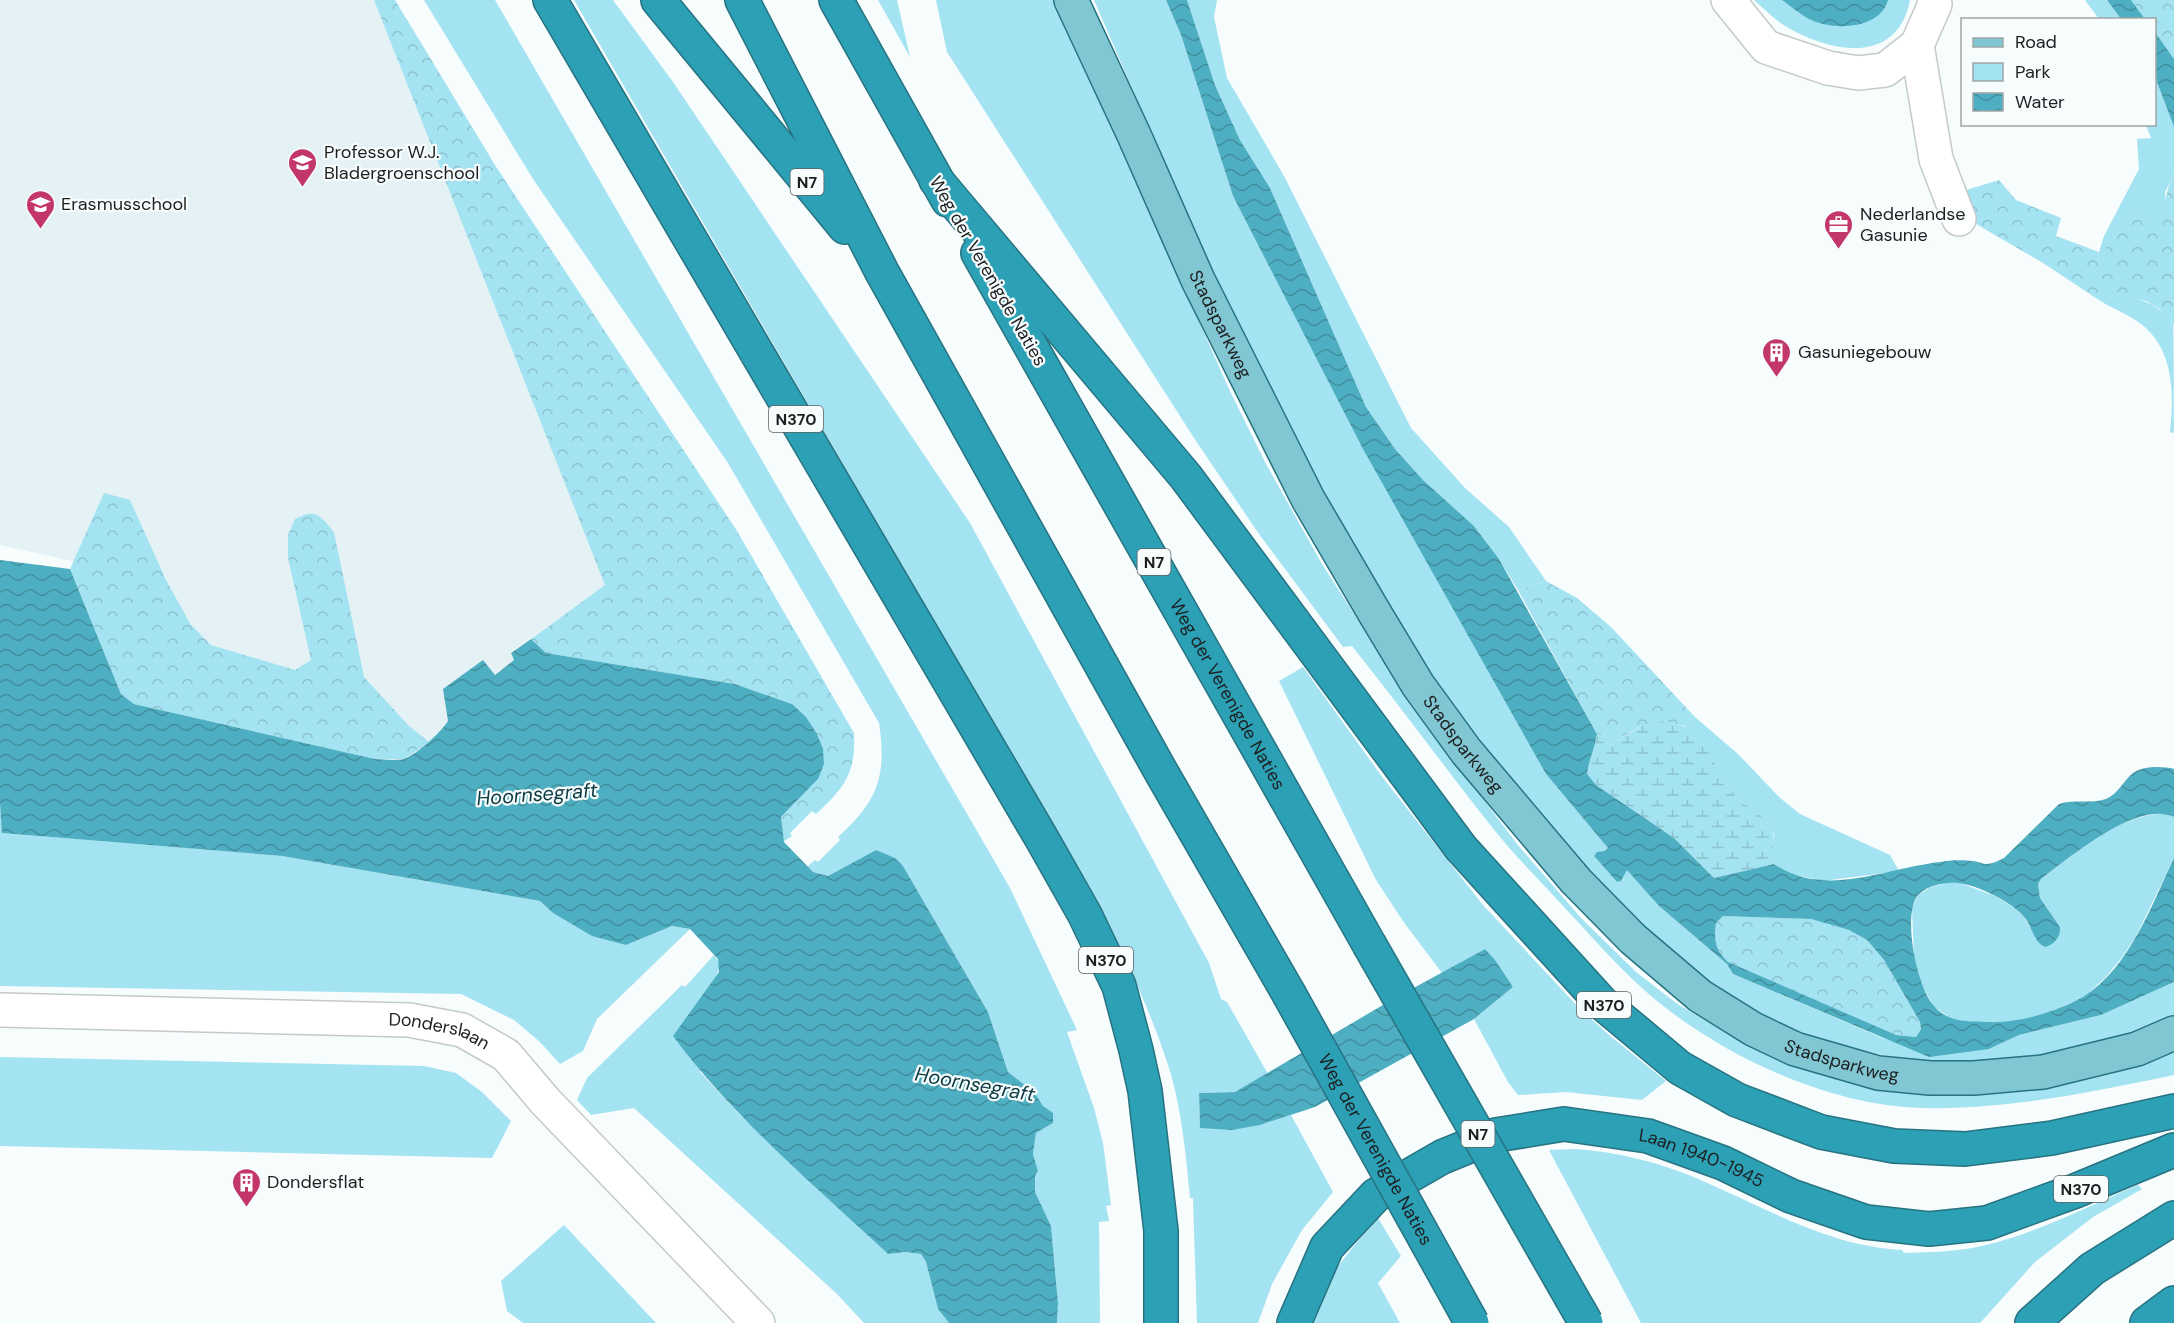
<svg xmlns="http://www.w3.org/2000/svg" width="2174" height="1323" viewBox="0 0 2174 1323" font-family="'DM Sans',sans-serif">
<defs>
<pattern id="forest-crowns" width="20" height="18" patternUnits="userSpaceOnUse" patternTransform="scale(1.5)"><rect width="20" height="18" fill="#a4e3f1"/><path d="M2 6a3 3 0 1 1 6 0M12 15a3 3 0 1 1 6 0" fill="none" stroke="#8dc2ce"/></pattern>
<pattern id="wetland-marsh" width="20" height="14" patternUnits="userSpaceOnUse" patternTransform="scale(1.5)"><rect width="20" height="14" fill="#a4e3f1"/><path d="M1 5h8M5 5V1M11 12h8M15 12V8" fill="none" stroke="#8dc2ce"/></pattern>
<pattern id="water-waves" width="16" height="10" patternUnits="userSpaceOnUse" patternTransform="scale(1.5)"><rect width="16" height="10" fill="#4fafc2"/><path d="M0 5q4-4 8 0t8 0" fill="none" stroke="#418e9d"/></pattern>
</defs>
<rect width="100%" height="100%" fill="#f7fcfd"/>
<path fill="#e4f2f5" d="M 0,0 L 378,0 L 606,585 L 511,652 L 514,660 L 494,675 L 403,767 L 81,563 L 0,545 Z"/>
<path fill="#a4e3f1" d="M 424,0 L 495,0 L 1010,888 L 1077,1030 L 1067,1032 L 1094,1108 L 1103,1143 L 1111,1205 L 1106,1206 L 1109,1221 L 1099,1222 L 1100,1323 L 1057,1323 L 1058,1303 L 1051,1226 L 1035,1192 L 1035,1176 L 1038,1171 L 1033,1154 L 1036,1133 L 1053,1123 L 1034,1092 L 1008,1072 L 988,1012 L 903,866 L 876,850 L 828,876 L 813,872 L 807,867 L 815,860 L 818,862 L 840,840 L 838,837 C 878,801 887,776 879,723 L 728,463 L 533,179 Z
M 574,0 L 613,0 L 673,82 L 970,523 L 1209,963 L 1221,999 L 1227,1002 L 1268,1074 L 1235,1092 L 1199,1093 L 1200,1127 L 1260,1125 L 1291,1115 L 1333,1192 L 1302,1230 L 1272,1284 L 1258,1323 L 1197,1323 L 1193,1198 L 1190,1198 C 1186,1156 1182,1112 1170,1071 C 1153,1017 1130,968 1106,918 Z
M 878,0 L 897,0 L 910,57 Z
M 936,0 L 1057,0 L 1228,387 L 1265,462 L 1322,564 L 1403,690 L 1441,743 L 1517,844 L 1581,918 L 1636,972 L 1676,1003 L 1736,1039 L 1807,1069 L 1979,1094 L 2026,1091 L 2060,1086 L 2111,1074 L 2174,1050 L 2174,1075 C 2091,1092 2008,1110 1922,1108 C 1831,1106 1727,1058 1657,1001 C 1623,973 1594,939 1564,907 C 1541,882 1517,858 1496,832 C 1447,771 1401,707 1352,646 L 1343,647 L 1259,534 L 1196,441 L 947,52 Z
M 1094,0 L 1166,0 L 1181,35 L 1233,196 L 1546,774 L 1608,848 L 1594,856 L 1617,882 L 1621,881 L 1627,869 L 1659,906 L 1727,964 L 1733,974 L 1885,1039 L 1989,1049 L 2019,1035 L 2101,1015 L 2174,982 L 2174,1017 L 2105,1042 L 2022,1060 L 1939,1063 L 1899,1059 L 1807,1037 L 1751,1013 L 1649,943 L 1521,798 L 1447,699 L 1387,609 L 1261,387 Z
M 1187,0 L 1217,0 L 1214,17 L 1227,78 L 1284,176 L 1411,428 L 1465,488 L 1509,527 L 1546,581 L 1518,590 L 1499,559 L 1474,526 L 1423,480 L 1395,449 L 1366,407 L 1270,188 L 1240,140 L 1215,85 Z
M 1754,0 L 1910,0 C 1897,68 1826,52 1782,24 C 1772,17 1763,8 1754,0 Z
M 2085,0 L 2107,0 L 2121,19 L 2099,19 Z
M 2155,77 L 2174,127 L 2174,175 L 2165,192 L 2166,204 L 2161,221 L 2136,214 L 2126,221 L 2096,262 L 2104,236 L 2139,169 L 2137,139 L 2151,138 L 2146,125 L 2154,124 Z
M 2122,294 C 2142,300 2162,305 2173,325 C 2174,333 2174,417 2174,433 L 2170,432 C 2174,396 2174,354 2146,328 C 2134,317 2116,310 2102,302 Z
M 1303,667 L 1383,778 L 1483,905 L 1580,1009 L 1609,1035 L 1666,1081 L 1642,1100 L 1566,1092 L 1518,1095 L 1508,1082 L 1474,1019 L 1513,987 L 1485,949 L 1442,973 L 1405,924 L 1376,880 L 1279,681 Z
M 1695,717 L 1738,754 L 1780,798 L 1800,814 L 1890,855 L 1899,871 L 1823,881 L 1787,873 L 1774,864 L 1770,855 L 1774,835 L 1769,824 L 1735,796 L 1684,726 Z
M 0,803 L 3,833 L 282,856 L 540,901 L 553,913 L 626,945 L 672,926 L 690,929 L 597,1019 L 583,1051 L 560,1064 L 540,1042 L 514,1020 L 461,994 L 0,986 Z
M 2165,813 L 2174,817 L 2174,858 L 2135,938 L 2123,956 L 2106,977 L 2084,997 L 2042,1015 L 2007,1023 L 1967,1023 L 1952,1019 L 1933,1006 L 1918,977 L 1914,957 L 1912,909 L 1918,895 L 1929,888 L 1945,883 L 1960,883 L 1995,896 L 2015,908 L 2024,917 L 2030,927 L 2060,927 L 2040,898 L 2038,884 L 2041,879 C 2079,851 2116,816 2165,813 Z
M 714,955 C 728,970 709,983 703,996 C 699,1005 700,1059 700,1072 L 740,1115 L 888,1254 L 906,1252 L 921,1254 L 926,1262 L 938,1309 L 949,1323 L 864,1323 L 837,1294 L 634,1108 L 591,1115 L 577,1100 L 587,1078 L 682,985 L 685,987 Z
M 0,1057 L 424,1066 L 456,1073 L 482,1092 L 511,1121 L 492,1158 L 0,1146 Z
M 1576,1149 C 1617,1152 1658,1162 1696,1178 C 1764,1207 1827,1246 1902,1250 L 1904,1253 C 1930,1252 1956,1252 1982,1246 C 2034,1235 2090,1205 2138,1185 L 2142,1189 L 2093,1217 L 2035,1262 L 1980,1323 L 1641,1323 L 1549,1150 Z
M 1378,1218 L 1401,1256 L 1378,1283 L 1400,1323 L 1308,1323 C 1321,1284 1351,1248 1378,1218 Z
M 564,1225 L 656,1323 L 523,1323 L 507,1311 L 501,1281 Z"/>
<path fill="url(#forest-crowns)" d="M 374,0 L 395,0 L 495,165 L 737,531 L 854,733 C 856,774 844,788 816,814 L 812,811 L 790,833 L 792,836 L 783,842 L 781,817 L 818,779 L 792,704 L 735,684 L 546,653 L 531,639 L 605,585 Z
M 2131,0 L 2174,0 L 2174,59 L 2155,32 L 2154,20 L 2145,19 Z
M 2174,175 L 2174,326 L 2160,309 L 2146,301 L 2122,295 L 2102,302 L 2043,263 L 1971,221 L 1963,191 L 1999,180 L 2016,200 L 2061,218 L 2056,236 L 2099,252 L 2097,260 L 2126,221 L 2136,214 L 2161,220 C 2166,204 2165,190 2174,175 Z
M 104,493 L 130,500 L 166,580 L 191,625 L 211,645 L 295,670 L 311,660 L 288,558 L 288,535 L 295,519 C 316,508 320,515 334,532 L 364,677 L 408,725 L 429,742 L 404,759 L 375,759 L 134,704 L 121,694 L 70,569 Z
M 1546,581 L 1577,598 L 1611,627 L 1695,717 L 1684,726 C 1652,718 1644,724 1617,740 L 1597,734 L 1518,590 Z
M 1723,916 L 1811,919 L 1849,930 L 1867,940 L 1884,960 L 1920,1022 L 1921,1029 L 1916,1037 L 1896,1035 L 1874,1027 L 1728,962 C 1715,950 1714,940 1716,923 Z"/>
<path fill="url(#wetland-marsh)" d="M 1664,721 C 1671,723 1680,724 1686,728 C 1710,744 1716,773 1734,794 C 1744,806 1760,812 1769,824 C 1778,836 1769,849 1774,864 L 1714,878 L 1674,838 L 1596,785 L 1587,775 C 1589,760 1595,748 1597,734 L 1617,740 L 1644,725 Z"/>
<path fill="url(#water-waves)" fill-rule="evenodd" d="M 1166,0 L 1187,0 L 1215,85 L 1240,140 L 1270,188 L 1366,407 L 1395,449 L 1423,480 L 1474,526 L 1499,559 L 1597,734 C 1595,748 1589,760 1587,774 L 1596,785 L 1674,838 L 1714,878 L 1774,864 C 1825,899 1885,868 1940,862 C 1950,860 1963,860 1973,861 C 1977,861 1982,864 1986,864 C 1992,864 1998,861 2004,858 L 2059,804 C 2074,799 2091,804 2106,799 C 2118,794 2123,781 2133,773 C 2143,766 2162,766 2174,769 L 2174,817 C 2138,799 2069,858 2041,879 L 2038,884 L 2040,898 L 2060,927 C 2061,936 2054,945 2045,947 C 2034,942 2032,927 2025,918 C 2013,902 1977,885 1958,883 C 1945,882 1929,885 1919,894 C 1901,912 1917,988 1934,1006 C 1949,1023 1967,1021 1988,1022 C 2011,1023 2033,1018 2054,1010 C 2064,1006 2074,1002 2083,997 C 2130,967 2151,906 2174,858 L 2174,982 L 2101,1015 L 2019,1035 L 1989,1049 L 1929,1057 L 1733,974 L 1727,964 L 1659,906 L 1627,870 L 1621,881 L 1617,882 L 1594,856 L 1597,852 L 1604,851 L 1608,848 L 1546,774 L 1363,449 L 1233,196 L 1181,35 ZM 1723,916 L 1811,919 L 1849,930 L 1867,940 L 1884,960 L 1920,1022 L 1921,1029 L 1916,1037 L 1896,1035 L 1728,962 C 1715,950 1714,940 1716,923 Z
M 1782,0 L 1888,0 C 1880,30 1832,31 1809,19 C 1800,14 1790,6 1782,0 Z
M 2107,0 L 2131,0 L 2145,19 L 2121,19 Z
M 2155,32 L 2174,59 L 2174,127 L 2155,77 Z
M 0,560 L 70,569 L 121,694 L 134,704 L 375,759 C 383,759 396,761 404,759 C 416,755 441,732 448,721 L 443,689 L 483,660 L 495,675 L 514,660 L 511,653 L 531,639 L 546,653 L 735,684 L 792,704 L 806,717 L 817,734 L 823,749 L 824,764 L 818,779 L 781,817 L 784,842 L 813,872 L 828,876 L 876,850 L 895,858 L 903,866 L 988,1012 L 1008,1072 L 1034,1092 L 1043,1106 L 1053,1113 L 1053,1123 L 1036,1133 L 1033,1154 L 1038,1171 L 1035,1176 L 1035,1192 L 1051,1226 L 1058,1303 L 1057,1323 L 949,1323 L 938,1309 L 926,1262 L 921,1254 L 906,1252 L 888,1254 C 813,1184 734,1118 673,1036 L 719,972 L 718,959 L 690,929 L 672,926 L 626,945 L 592,936 L 553,913 L 540,901 L 282,856 L 2,833 L 0,803 Z
M 1485,949 L 1495,960 L 1513,987 L 1474,1019 L 1315,1107 L 1260,1125 L 1232,1130 L 1200,1128 L 1199,1093 L 1235,1092 L 1388,1002 Z"/>
<g fill="none" stroke-linecap="round" stroke-linejoin="round">
<defs>
<g id="minor">
<path d="M 1728,0 L 1766,47 L 1828,68 L 1858,73 L 1885,70 L 1917,45 L 1935,4 L 1934,0"/>
<path d="M 1917,45 L 1936,159 L 1959,219"/>
<path id="s1" d="M 0,1010 L 409,1020 L 462,1030 L 506,1055 L 545,1101 L 758,1323"/>
</g>
<g id="major">
<path id="s2" d="M 1071,0 L 1134,135 L 1198,280 L 1308,499 L 1374,612 L 1418,685 L 1466,751 L 1576,881 L 1633,939 L 1700,996 L 1753,1029 L 1795,1049 L 1878,1073 L 1930,1078 L 1974,1078 L 2043,1072 L 2137,1049 L 2174,1033"/>
</g>
<g id="highway">
<path d="M 550,0 L 1042,839 L 1085,915 L 1119,986 L 1136,1050 L 1145,1091 L 1161,1231 L 1161,1323"/>
<path d="M 658,0 L 845,227"/>
<path d="M 742,0 L 882,272 L 1160,770 L 1289,994"/>
<path d="M 836,0 L 948,200"/>
<path d="M 936,180 L 1186,477 L 1461,848 L 1602,1003 L 1680,1068 L 1737,1100 L 1821,1132 L 1894,1146 L 1965,1149 L 2052,1138 L 2174,1111"/>
<path id="s3" d="M 978,253 L 1369,944"/>
<path id="s4" d="M 1294,1323 L 1327,1247 L 1376,1195 L 1442,1157 L 1496,1135 L 1564,1124 L 1648,1136 L 1723,1163 L 1791,1196 L 1866,1222 L 1929,1229 L 1987,1223 L 2075,1191 L 2174,1150"/>
<path d="M 2032,1323 L 2092,1269 L 2174,1218"/>
<path d="M 2147,1323 L 2174,1303"/>
</g>
</defs>
<use href="#minor" stroke="#c4c9ca" stroke-width="36"/>
<use href="#major" stroke="#277381" stroke-width="36"/>
<use href="#highway" stroke="#277381" stroke-width="36"/>
<use href="#minor" stroke="#fff" stroke-width="33"/>
<use href="#major" stroke="#80c6d3" stroke-width="33"/>
<use href="#highway" stroke="#2ca0b5" stroke-width="33"/>
<defs>
<g id="highway-bridge">
<path d="M 1369,944 L 1586,1323"/>
<path id="s5" d="M 1289,994 L 1472,1323"/>
</g>
</defs>
<use href="#highway-bridge" stroke="#277381" stroke-width="36" stroke-linecap="butt"/>
<use href="#highway-bridge" stroke="#2ca0b5" stroke-width="33"/>
</g>
<defs>
<symbol id="school-pin" viewBox="-11 -11 22 30"><path d="M0 17L-7.5 6A9.5 9.5 0 1 1 7.5 6Z" fill="#c23669" stroke="#f7fcfd"/><path d="M0-5L7-2L0 1L-7-2ZM-4 1L0 2.5L4 1V4Q0 6-4 4Z" fill="#fff"/></symbol>
<symbol id="office-pin" viewBox="-11 -11 22 30"><path d="M0 17L-7.5 6A9.5 9.5 0 1 1 7.5 6Z" fill="#c23669" stroke="#f7fcfd"/><path d="M-6-3h4V-5.5h4V-3h4V5H-6ZM-1-4.5V-3h2v-1.5ZM-6 0V1H6V0Z" fill="#fff"/></symbol>
<symbol id="building-pin" viewBox="-11 -11 22 30"><path d="M0 17L-7.5 6A9.5 9.5 0 1 1 7.5 6Z" fill="#c23669" stroke="#f7fcfd"/><path d="M-4-6H4V6H1V3H-1V6H-4ZM-2.5-4.3h1.7v1.8h-1.7ZM.8-4.3h1.7v1.8H.8ZM-2.5-1h1.7V.8h-1.7ZM.8-1h1.7V.8H.8Z" fill="#fff"/></symbol>
</defs>
<g fill-rule="evenodd">
<use href="#school-pin" x="286" y="146" width="33" height="45"/>
<use href="#school-pin" x="24" y="188" width="33" height="45"/>
<use href="#office-pin" x="1822" y="208" width="33" height="45"/>
<use href="#building-pin" x="1760" y="336" width="33" height="45"/>
<use href="#building-pin" x="230" y="1166" width="33" height="45"/>
</g>
<g text-anchor="middle" stroke-width="4.5" stroke-linejoin="round" paint-order="stroke">
<g fill="#f7fcfd" stroke="#5e6162" stroke-width="1.5">
<rect x="790.5" y="169" width="33" height="26" rx="4.5"/>
<rect x="769" y="406" width="54" height="26" rx="4.5"/>
<rect x="1137.5" y="549" width="33" height="26" rx="4.5"/>
<rect x="1079" y="947" width="54" height="26" rx="4.5"/>
<rect x="1577" y="992" width="54" height="26" rx="4.5"/>
<rect x="1461.5" y="1121" width="33" height="26" rx="4.5"/>
<rect x="2054" y="1176" width="54" height="26" rx="4.5"/>
</g>
<g font-size="16" font-weight="bold" fill="#1d1f20">
<text x="807" y="188">N7</text>
<text x="796" y="425">N370</text>
<text x="1154" y="568">N7</text>
<text x="1106" y="966">N370</text>
<text x="1604" y="1011">N370</text>
<text x="1478" y="1140">N7</text>
<text x="2081" y="1195">N370</text>
</g>
<g font-size="18" fill="#1d1f20" stroke="#f7fcfd" text-anchor="start">
<text x="324" y="158">Professor W.J.<tspan x="324" dy="21">Bladergroenschool</tspan></text>
<text x="61" y="210">Erasmusschool</text>
<text x="1860" y="220">Nederlandse<tspan x="1860" dy="21">Gasunie</tspan></text>
<text x="1798" y="358">Gasuniegebouw</text>
<text x="267" y="1188">Dondersflat</text>
</g>
<g font-size="18" fill="#1d1f20" stroke="#f7fcfd">
<text transform="translate(988 271) rotate(60)" y="6">Weg der Verenigde Naties</text>
<text dy="6" stroke="none"><textPath href="#s2" startOffset="357">Stadsparkweg</textPath></text>
<text dy="6" stroke="none"><textPath href="#s3" startOffset="507">Weg der Verenigde Naties</textPath></text>
<text dy="6" stroke="none"><textPath href="#s2" startOffset="843">Stadsparkweg</textPath></text>
<text dy="6" stroke="none"><textPath href="#s1" startOffset="441">Donderslaan</textPath></text>
<text dy="6" stroke="none"><textPath href="#s2" startOffset="1347">Stadsparkweg</textPath></text>
<text dy="6" stroke="none"><textPath href="#s5" startOffset="178">Weg der Verenigde Naties</textPath></text>
<text dy="6" stroke="none"><textPath href="#s4" startOffset="500">Laan 1940-1945</textPath></text>
</g>
<g font-size="20" font-style="italic" fill="#0c3a42" stroke="#f7fcfd">
<text transform="translate(537 794) rotate(-4)" y="7">Hoornsegraft</text>
<text transform="translate(975 1084) rotate(10)" y="7">Hoornsegraft</text>
</g>
</g>
<rect x="1961" y="18" width="195" height="108" fill="#f7fcfd" stroke="#a0a4a5" stroke-width="1.5"/>
<rect x="1973" y="38" width="30" height="9" fill="#80c6d3" stroke="#a0a4a5" stroke-width="1.5"/>
<text x="2015" y="48" font-size="18" fill="#1d1f20">Road</text>
<rect x="1973" y="63" width="30" height="18" fill="#a4e3f1" stroke="#a0a4a5" stroke-width="1.5"/>
<text x="2015" y="78" font-size="18" fill="#1d1f20">Park</text>
<rect x="1973" y="93" width="30" height="18" fill="url(#water-waves)" stroke="#a0a4a5" stroke-width="1.5"/>
<text x="2015" y="108" font-size="18" fill="#1d1f20">Water</text>
</svg>
